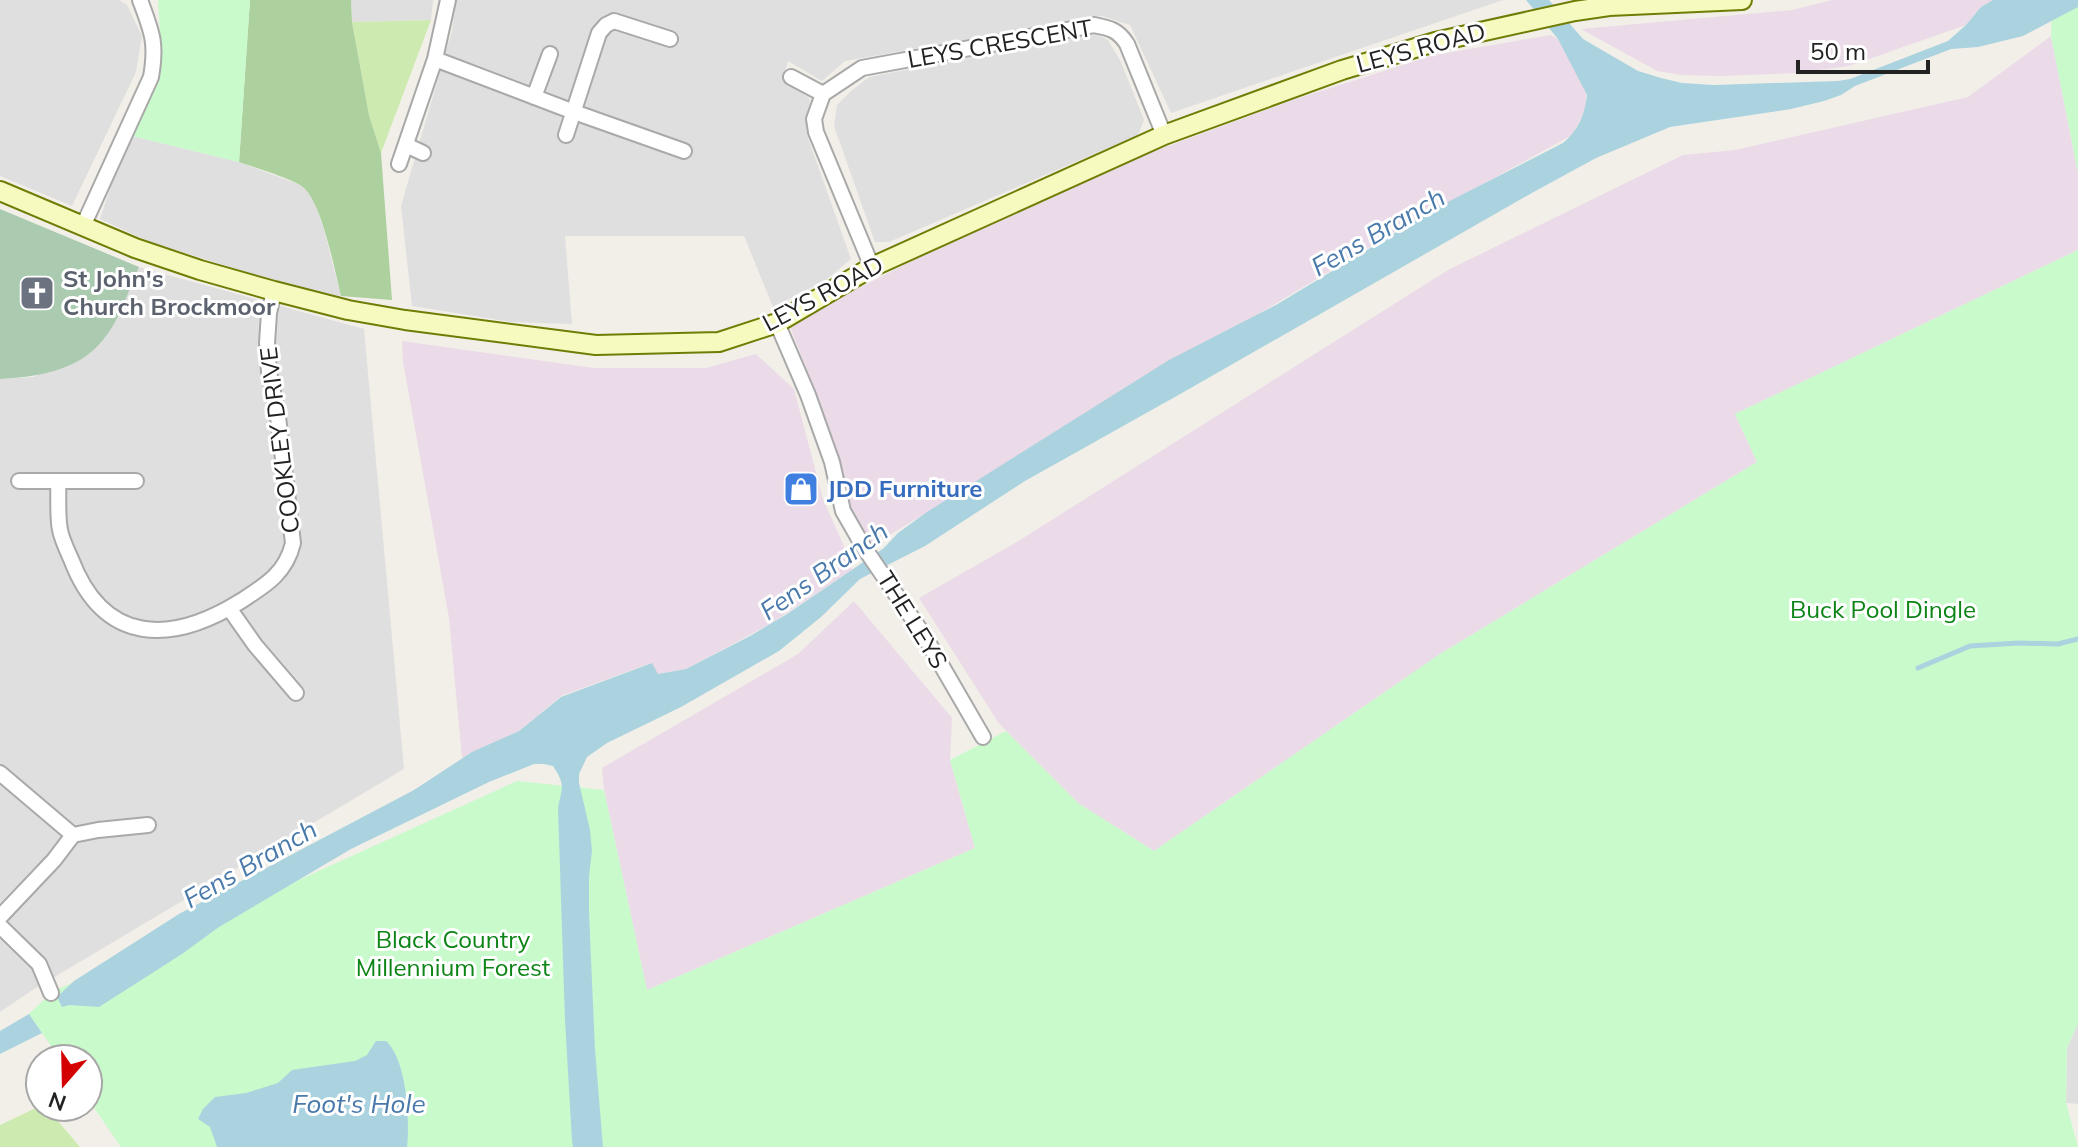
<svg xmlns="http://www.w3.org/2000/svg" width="2078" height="1147" viewBox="0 0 2078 1147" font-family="Mulish,sans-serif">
<rect width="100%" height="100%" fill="#f2efe9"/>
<path fill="#e0dfdf" d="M 0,0 L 119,0 L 127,5 L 142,36 L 136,72 L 72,206 L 0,176 Z
M 351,0 L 433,0 L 431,20 L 352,22 Z
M 456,0 L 1503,0 L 1171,113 L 1130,25 L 1102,16 L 845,61 L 822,81 L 788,61 L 783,78 L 810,99 L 807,135 L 851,259 L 826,280 L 773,307 L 744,236 L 565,236 L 572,324 L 511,322 L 412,306 L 401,206 L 452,31 Z
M 1095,33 L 1108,40 L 1121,62 L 1144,120 L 1138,135 L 889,242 L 875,242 L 834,126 L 837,105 L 851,91 L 869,77 Z
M 128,135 L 239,162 L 303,186 L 313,198 L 324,230 L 341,296 L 321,295 L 152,243 L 100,219 Z
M 139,267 L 364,329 L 404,769 L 31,991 L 0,1012 L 0,379 L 34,377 L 114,322 Z
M 2078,1023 L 2078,1104 L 2066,1103 L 2067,1048 Z"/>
<path fill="#ebdbe8" d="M 1832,0 L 1993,0 L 1981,7 L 1966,25 L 1849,66 L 1796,73 L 1721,76 L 1681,75 L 1657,71 L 1581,29 L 1792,10 Z
M 1551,35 L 1558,39 L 1572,60 L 1586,94 L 1586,105 L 1581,118 L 1572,135 L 1385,238 L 866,549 L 843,504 L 823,412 L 789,324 L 937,248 L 1109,168 L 1296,99 L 1434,55 Z
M 2051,36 L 2078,173 L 2078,250 L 1735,414 L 1757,462 L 1440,654 L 1154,851 L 1078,803 L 1006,731 L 998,722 L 919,598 L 1020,540 L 1448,270 L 1683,155 L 1735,150 L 1968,97 Z
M 402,341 L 594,368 L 706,368 L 756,354 L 794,389 L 823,499 L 843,544 L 852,570 L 770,624 L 686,669 L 658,674 L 651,663 L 561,696 L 519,731 L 462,758 L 449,618 L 403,362 Z
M 854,601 L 952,718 L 950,760 L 975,848 L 647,990 L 604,790 L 602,768 L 798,654 Z"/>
<path fill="#cdebb0" d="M 431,20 L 381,153 L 369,115 L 352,22 Z
M 40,1106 L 46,1107 L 80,1147 L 0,1147 L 0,1125 Z"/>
<path fill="#add19e" d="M 250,0 L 351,0 L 352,22 L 369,115 L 381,153 L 392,300 L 341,296 C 335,271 322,204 304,188 C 296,180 253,167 239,162 Z"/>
<path fill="#aacbaf" d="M 0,209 L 139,267 C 128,291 120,320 103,340 C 78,371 37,377 0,379 Z"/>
<path fill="#c8facc" d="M 158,0 L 250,0 L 239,162 L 128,135 L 158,76 L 161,48 Z
M 2052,0 L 2078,0 L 2078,173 L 2051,36 Z
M 2078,250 L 2078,1023 L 2067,1048 L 2066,1103 L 2078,1147 L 121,1147 L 88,1099 L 88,1059 L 60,1059 L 29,1014 L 52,992 L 517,781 L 604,790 L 647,990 L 975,848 L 950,760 L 1006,731 L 1078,803 L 1154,851 L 1440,654 L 1757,462 L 1735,414 Z"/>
<path fill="#aad3df" d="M 1526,0 L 1549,0 L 1583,39 L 1638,71 L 1661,78 L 1682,83 L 1713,85 L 1838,81 L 1850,79 L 1948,41 L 1966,25 L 1981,7 L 1993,0 L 2078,0 L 2078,7 L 2023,36 L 1978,47 L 1951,49 L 1855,86 L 1841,95 L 1824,101 L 1791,109 L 1670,127 L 1596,158 L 1530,194 L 1182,393 L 1025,481 L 925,546 L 860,579 L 821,617 L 779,651 L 681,707 L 607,743 L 587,757 L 579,774 L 579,783 L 590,830 L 592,851 L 589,876 L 589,913 L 595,1050 L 603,1147 L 573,1147 L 572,1141 L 565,1020 L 558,808 C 562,787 566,786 553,766 L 544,764 L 534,764 L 489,782 L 351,849 L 219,927 L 182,954 L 99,1007 L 69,1005 L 62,1007 L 57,997 L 74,981 L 179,914 L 414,790 L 472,752 L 519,731 L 561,697 L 652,663 L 658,674 L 686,669 L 750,636 L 787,614 L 884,548 L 898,533 L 927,512 L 1169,360 L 1276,305 L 1438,207 L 1563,143 C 1578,131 1585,114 1587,95 L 1558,39 Z
M 29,1014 L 42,1033 L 0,1054 L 0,1031 Z
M 376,1041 L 386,1041 C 407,1060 410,1120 407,1147 L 217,1147 L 210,1127 L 198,1119 L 203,1109 L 215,1097 L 246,1093 L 278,1083 L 292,1070 L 355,1061 L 367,1055 Z"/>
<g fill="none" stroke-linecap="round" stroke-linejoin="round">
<path stroke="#aad3df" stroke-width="5" d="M 1918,668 L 1970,646 L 2019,643 L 2058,644 L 2078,639"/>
<defs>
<path id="street" d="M 435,59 L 574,112 L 684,151
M 791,77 L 823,94
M 534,97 L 550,54
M 566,135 L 599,33 L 606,25 L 614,21 L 670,39
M 406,145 L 423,153
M 399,164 L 435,59 L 448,0
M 83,226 L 151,77 C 157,43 152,32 140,0
M 872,267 L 816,132 L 814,119 L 823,94 L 862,68 L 1094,25 C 1110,28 1118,30 1127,44 L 1164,135
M 777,323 L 808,395 L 832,462 L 843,511 L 863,546 L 925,637 L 983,737
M 19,481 L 136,481
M 58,481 C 59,497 57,515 60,530 C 62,540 67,550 71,559 C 104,646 172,644 241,601 C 266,585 286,573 293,543 L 278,417 L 269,372 L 267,343 L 269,313 L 274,291
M 229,608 L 255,645 L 296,693
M 0,773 L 73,835
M 0,917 L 54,860 L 73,835 L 98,830 L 148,825
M 0,926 L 39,964 L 51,993"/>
<path id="secondary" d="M 0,191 L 135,248 L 200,270 L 274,291 L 348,310 L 405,320 L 596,345 L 719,342 L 777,323 L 872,267 L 1164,135 L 1342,70 L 1435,42 L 1575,11 L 1609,6 L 1742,0"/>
</defs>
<use href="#street" stroke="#a9a9a9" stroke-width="18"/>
<use href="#secondary" stroke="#707d05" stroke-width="22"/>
<use href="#street" stroke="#fff" stroke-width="14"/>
<use href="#secondary" stroke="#f7fabf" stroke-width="18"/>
</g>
<defs>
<symbol id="church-square" viewBox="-11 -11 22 22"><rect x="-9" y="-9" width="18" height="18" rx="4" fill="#6b7280" stroke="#fff"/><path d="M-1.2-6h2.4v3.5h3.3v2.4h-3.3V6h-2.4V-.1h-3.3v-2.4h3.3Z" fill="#fff"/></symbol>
<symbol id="shop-square" viewBox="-11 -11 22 22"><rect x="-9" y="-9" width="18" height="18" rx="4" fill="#3f7fe0" stroke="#fff"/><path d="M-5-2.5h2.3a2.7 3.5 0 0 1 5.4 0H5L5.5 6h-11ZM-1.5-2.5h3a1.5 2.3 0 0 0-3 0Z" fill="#fff"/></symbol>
</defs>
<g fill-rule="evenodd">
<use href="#church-square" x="17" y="273" width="40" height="40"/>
<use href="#shop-square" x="781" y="469" width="40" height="40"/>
</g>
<g text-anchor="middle" stroke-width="6" stroke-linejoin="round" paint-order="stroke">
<g font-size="24" fill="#222" stroke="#fff">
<text transform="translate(1000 44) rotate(-10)" y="8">LEYS CRESCENT</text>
<text transform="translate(1421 48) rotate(-15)" y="8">LEYS ROAD</text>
<text transform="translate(823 294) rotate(-28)" y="8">LEYS ROAD</text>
<text transform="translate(280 440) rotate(-97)" y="8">COOKLEY DRIVE</text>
<text transform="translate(912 620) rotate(58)" y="8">THE LEYS</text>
</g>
<g font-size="24" font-weight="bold" fill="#5b616d" stroke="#fff" text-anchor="start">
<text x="63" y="287">St John's<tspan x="63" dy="28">Church Brockmoor</tspan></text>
</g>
<g font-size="24" font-weight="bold" fill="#366cbe" stroke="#fff" text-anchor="start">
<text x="827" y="497">JDD Furniture</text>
</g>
<g font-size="24" fill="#0c8416" stroke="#fff">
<text x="1883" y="618">Buck Pool Dingle</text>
<text x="453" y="948">Black Country<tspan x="453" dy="28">Millennium Forest</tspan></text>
</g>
<g font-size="26" font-style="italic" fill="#4a7aab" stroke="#fff">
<text transform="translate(1378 232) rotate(-30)" y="9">Fens Branch</text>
<text transform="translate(824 571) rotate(-35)" y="9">Fens Branch</text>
<text transform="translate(250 864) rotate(-30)" y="9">Fens Branch</text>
<text x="359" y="1113">Foot's Hole</text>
</g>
</g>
<g transform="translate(64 1083) rotate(200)"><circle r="38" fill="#ffffff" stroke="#a7a7a7" stroke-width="2"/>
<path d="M0-6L14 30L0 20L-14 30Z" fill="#d40000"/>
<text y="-12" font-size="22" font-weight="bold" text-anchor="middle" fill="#222222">N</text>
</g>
<path d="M1798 60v12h130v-12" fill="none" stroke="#222222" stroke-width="4"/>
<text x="1810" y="60" font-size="24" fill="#222222" stroke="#ffffff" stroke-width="6" paint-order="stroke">50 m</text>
</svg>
